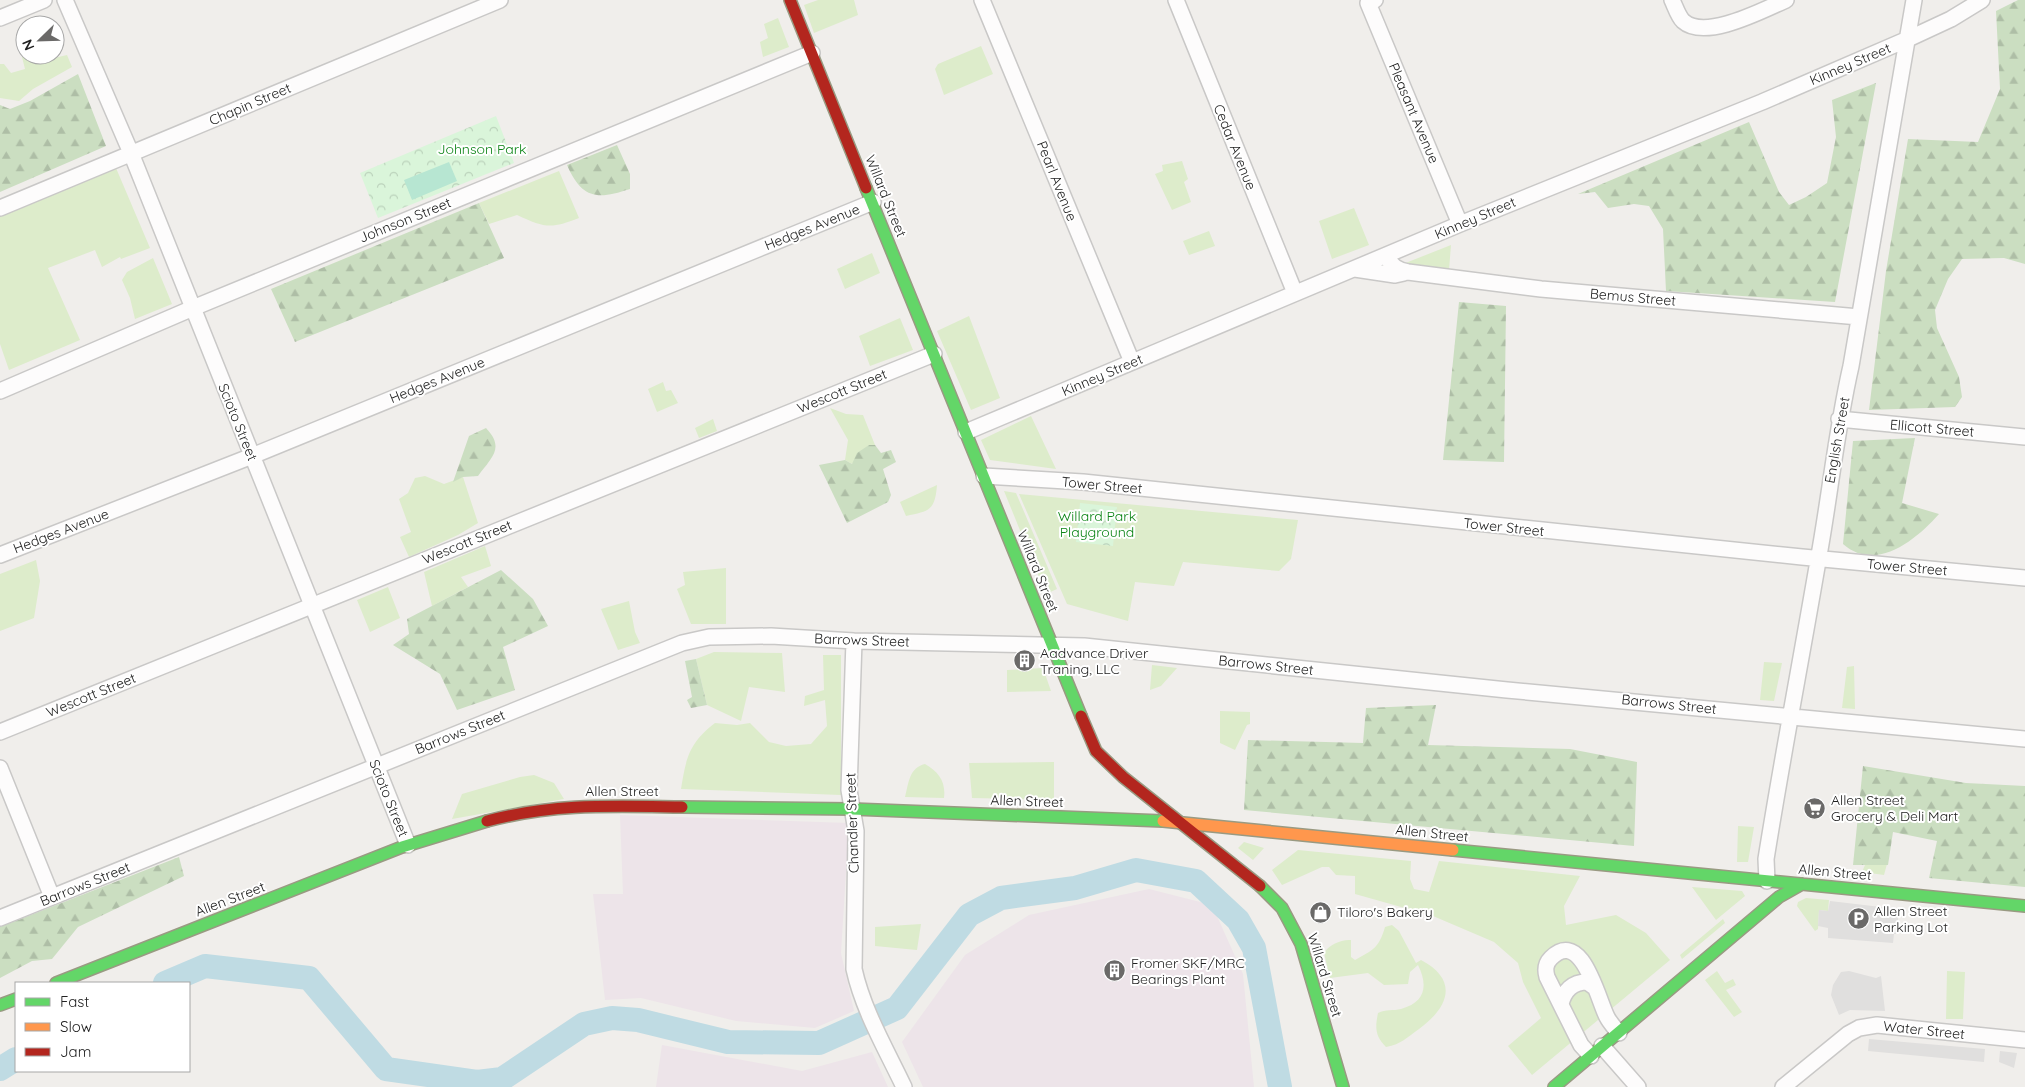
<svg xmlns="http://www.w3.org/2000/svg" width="2025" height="1087" viewBox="0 0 2025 1087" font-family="Quicksand,sans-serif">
<defs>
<pattern id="forest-firs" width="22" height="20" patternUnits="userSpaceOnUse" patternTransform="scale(1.25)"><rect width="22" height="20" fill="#cbdec1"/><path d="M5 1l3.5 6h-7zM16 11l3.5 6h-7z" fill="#aebea6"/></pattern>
<pattern id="park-crowns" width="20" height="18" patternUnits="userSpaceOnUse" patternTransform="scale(1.25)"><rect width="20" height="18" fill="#daf5da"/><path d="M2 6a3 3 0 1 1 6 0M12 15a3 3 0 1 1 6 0" fill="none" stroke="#bbd2bb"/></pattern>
</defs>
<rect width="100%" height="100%" fill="#f0eeeb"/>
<path fill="#ede4e9" d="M 620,815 L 849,823 L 841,953 L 854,1011 L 815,1028 L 736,1021 L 641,998 L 605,1000 L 593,894 L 623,894 Z
M 1149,889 L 1212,905 L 1243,974 L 1254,1087 L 923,1087 L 902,1042 L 965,955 L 1029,915 Z
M 662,1045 L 802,1071 L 872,1052 L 888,1087 L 656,1087 Z"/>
<path fill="#ddeccb" d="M 818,0 L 854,0 L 858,15 L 814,33 L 804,5 Z
M 778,18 L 789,47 L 763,57 L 760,42 L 768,38 L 764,24 Z
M 981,46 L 993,74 L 944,95 L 935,69 L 938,64 Z
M 26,55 L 43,55 L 50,59 L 67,55 L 72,67 L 33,89 L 19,101 L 0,98 L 0,64 L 4,64 L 11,73 L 25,69 L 22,57 Z
M 1182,161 L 1188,179 L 1184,182 L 1191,202 L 1172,210 L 1155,174 L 1163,171 L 1162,165 Z
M 116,168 L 150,248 L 121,259 L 120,257 L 102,267 L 95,250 L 48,268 L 80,340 L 9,370 L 0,344 L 0,216 Z
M 559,171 L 579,218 C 551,229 545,228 517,215 L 489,224 L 479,203 Z
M 1354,208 L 1369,245 L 1332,259 L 1319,221 Z
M 1209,231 L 1215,246 L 1189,255 L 1183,241 Z
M 1451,245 L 1449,270 L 1403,264 Z
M 872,253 L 880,273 L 845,289 L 837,269 Z
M 153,258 L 172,304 L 135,319 L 130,298 L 122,280 L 127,272 Z
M 969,316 L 1000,398 L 971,410 L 937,331 Z
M 900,318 L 913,350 L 870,366 L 859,336 Z
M 663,382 L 666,391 L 671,390 L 678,403 L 657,412 L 648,389 Z
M 830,408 L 846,414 L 863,415 L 875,445 L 869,445 L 852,464 L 845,460 L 848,440 Z
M 1031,416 L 1056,469 L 990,460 L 981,440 Z
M 713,419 L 717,431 L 699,438 L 695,428 Z
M 425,476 L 444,484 L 463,477 L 478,523 L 458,535 L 409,557 L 400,537 L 411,532 L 399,499 L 408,493 L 415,478 Z
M 937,485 C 935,511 929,511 906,516 L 900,502 Z
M 1004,491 L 1016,493 L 1057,589 L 1046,594 Z
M 1019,494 L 1298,520 L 1291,559 L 1279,571 L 1183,562 L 1174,586 L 1135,582 L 1128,621 L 1067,604 Z
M 485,546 L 491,566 L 461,577 L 468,587 L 432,606 L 424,572 Z
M 36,560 L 40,581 L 34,618 L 0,631 L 0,574 Z
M 726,568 L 726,624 L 691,624 L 677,589 L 685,585 L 683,572 Z
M 388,587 L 400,618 L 370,632 L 357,600 Z
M 629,601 L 635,632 L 640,643 L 618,650 L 601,609 Z
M 714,652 L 782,653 L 785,692 L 749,687 L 741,721 L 707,705 L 696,659 Z
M 823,655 L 841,655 L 841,795 L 681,789 C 686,758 689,743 715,723 L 737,725 L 750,723 L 769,742 L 786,746 L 811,744 L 827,726 L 825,700 L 804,706 L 805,696 L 824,690 Z
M 1764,662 L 1782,663 L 1774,701 L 1760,700 Z
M 1152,665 L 1177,668 L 1161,686 L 1150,690 Z
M 1854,666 L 1855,709 L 1842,708 L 1847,667 Z
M 1043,668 L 1051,691 L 1007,692 L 1007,670 Z
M 1220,711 L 1250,712 L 1250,724 L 1247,725 L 1235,750 L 1220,743 Z
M 1054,762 L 1054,800 L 972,798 L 969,763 Z
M 925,764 C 939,772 946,782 944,798 L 905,797 C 909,782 909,768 925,764 Z
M 534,775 L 554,783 L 564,799 L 452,819 L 462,794 L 520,777 Z
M 1738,826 L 1754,827 L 1748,862 L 1737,862 Z
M 1244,842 L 1264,848 L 1253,860 L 1238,848 Z
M 1298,850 L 1411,861 L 1410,879 L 1414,889 L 1429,892 L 1439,861 L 1580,876 L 1564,906 L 1566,925 L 1616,915 L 1646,933 L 1670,960 L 1532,1075 L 1508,1046 L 1541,1018 L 1523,982 L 1518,963 L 1494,942 L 1433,916 L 1355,894 L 1355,876 L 1336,875 L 1329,867 L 1322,867 L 1282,885 L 1272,870 Z
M 1887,864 L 1884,875 L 1862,872 L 1865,865 Z
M 1692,887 L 1742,891 L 1745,896 L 1716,920 Z
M 1806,898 L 1829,900 L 1828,911 L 1819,910 L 1818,929 L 1815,931 L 1797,906 L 1798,902 Z
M 1723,919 L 1725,923 L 1682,959 L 1680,955 Z
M 921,924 L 917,950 L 875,946 L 875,927 Z
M 1392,925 L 1399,931 L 1416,963 L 1421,960 C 1459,980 1449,1007 1419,1029 C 1406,1038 1402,1044 1386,1047 C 1375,1036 1375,1028 1378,1013 C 1386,1009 1393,1011 1401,1009 C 1426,1002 1428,985 1418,965 L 1410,972 L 1408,984 L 1384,985 L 1368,973 L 1330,978 L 1324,953 C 1328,945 1342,939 1351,940 L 1351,957 L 1355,960 C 1373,950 1379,948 1385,927 Z
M 1717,971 L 1725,983 L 1733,979 L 1736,985 L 1726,990 L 1742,1012 L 1734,1017 L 1705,980 Z
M 1947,971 L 1965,972 L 1963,1019 L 1946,1019 Z"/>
<path fill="url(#forest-firs)" d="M 2018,0 L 2025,0 L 2025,264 L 2004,258 L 1962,259 L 1948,279 L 1935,310 L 1937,328 L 1959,377 L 1962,397 L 1955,407 L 1869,410 L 1886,271 L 1908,139 L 1978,142 L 2000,89 L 1996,11 Z
M 78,74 L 106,146 L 0,192 L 0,105 L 10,109 L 30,101 Z
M 1876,83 L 1835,302 L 1666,291 L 1663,229 L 1649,206 L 1634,204 L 1608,208 L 1595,192 L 1578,194 L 1749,122 L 1779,192 L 1789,205 L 1806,197 L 1827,183 L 1836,137 L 1832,100 Z
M 617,145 L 630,174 L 630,189 C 597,200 582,199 567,165 Z
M 479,203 L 504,258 L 295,342 L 271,289 Z
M 1459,302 L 1506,306 L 1504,462 L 1443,460 Z
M 486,428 C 505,448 492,457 478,476 L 463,477 L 453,482 L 469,436 Z
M 1915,438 L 1902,503 L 1939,514 C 1916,540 1876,573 1843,544 L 1853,441 Z
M 869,445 L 875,445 L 881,453 L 891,450 L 896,462 L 883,469 L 891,495 L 888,502 L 847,523 L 819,465 L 845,460 L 852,464 L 857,453 Z
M 501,570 L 533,599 L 548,626 L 503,647 L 515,690 L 457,710 L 440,674 L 393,645 L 409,634 L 407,619 Z
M 696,659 L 707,705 L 691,708 L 687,700 L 692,697 L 685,661 Z
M 1436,705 L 1428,745 L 1570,749 L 1637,762 L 1634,846 L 1244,810 L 1248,740 L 1363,743 L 1366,708 Z
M 1863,766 L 1966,783 L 2025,786 L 2025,887 L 1929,878 L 1937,841 L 1893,832 L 1888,865 L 1853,865 Z
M 179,857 L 184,876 L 78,927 L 52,959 L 32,961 L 0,978 L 0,927 Z"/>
<path fill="url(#park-crowns)" d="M 496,116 L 514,163 L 378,218 L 360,173 Z
M 1080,503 L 1117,507 L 1113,546 L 1076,542 Z"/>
<path fill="#b7e6d2" d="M 449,162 L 457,181 L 412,200 L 404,180 Z"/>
<path fill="#e0dfde" d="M 1830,901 L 1898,909 L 1898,934 L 1894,934 L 1893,943 L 1828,938 L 1828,928 L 1818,926 L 1819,910 L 1828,911 Z
M 1849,971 L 1876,978 L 1881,976 L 1885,1011 L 1850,1010 L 1839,1015 L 1831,995 L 1833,985 L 1841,972 Z
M 1869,1039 L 1985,1049 L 1984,1062 L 1868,1051 Z
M 2000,1051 L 2017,1053 L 2014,1068 L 1999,1062 Z"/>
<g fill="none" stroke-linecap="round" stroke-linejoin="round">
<path stroke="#bfdbe3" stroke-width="24" d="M 165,983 L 205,966 L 309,978 L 386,1069 L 477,1082 L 502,1079 L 584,1024 L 612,1018 L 638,1020 L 728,1042 L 819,1043 L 897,1008 L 969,915 L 1001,898 L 1075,888 L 1136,870 L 1196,881 L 1238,920 L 1254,948 L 1280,1087
M 0,1069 L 16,1059"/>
<defs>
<path id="street" d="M 65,0 L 131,153 L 408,845
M 982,0 L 1132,362
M 1176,0 L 1295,293
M 1375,0 L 1368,3 L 1460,224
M 1672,0 C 1675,6 1678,16 1683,21 C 1705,41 1763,10 1786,0
M 0,18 L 44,0
M 0,208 L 500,0
M 1386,256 C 1392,266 1397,270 1408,272 L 1541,289 L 1859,317
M 1355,269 L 1395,275 L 1404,273
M 0,391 L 193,308 L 812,53
M 1839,419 L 2025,437
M 966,432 L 1460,224 L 1762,102 L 1908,39 L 1951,19 L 1982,0
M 984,476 L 1083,482 L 1802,557 L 2025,578
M 0,555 L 252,456 L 873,202
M 854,641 L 849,790 L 856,831 L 854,969 C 863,1010 886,1049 904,1087
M 0,732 L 934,354
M 0,768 L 52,897
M 1767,881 L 1766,859 C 1782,759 1801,660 1818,561 C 1830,496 1836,431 1851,366 L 1914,0
M 0,918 L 682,643 L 709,637 L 771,636 L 854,641 L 1084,646 L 1507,690 L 2025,739
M 1561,1004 C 1564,991 1572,982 1587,982 L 1594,987
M 1602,1046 L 1638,1087
M 1591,1056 L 1581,1045 L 1547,977 C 1545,970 1545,964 1551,958 C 1582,927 1598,1000 1607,1017 C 1610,1023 1615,1028 1619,1033
M 1783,1087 L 1848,1034 L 1859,1028 L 1877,1025 L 2025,1040"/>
<path id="fast" d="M 866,188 L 1081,716
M 682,807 L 852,809 L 1163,821
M 1453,850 L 2025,906
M 1260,886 L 1282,908 L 1301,944 L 1343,1087
M 56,983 L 402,847 L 487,821
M 0,1005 L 16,999
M 1554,1087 L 1779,897 L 1802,884"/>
<path id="slow" d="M 1163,821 L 1453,850"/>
<path id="jam" d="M 790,0 L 866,188
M 1081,716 L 1096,751 L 1123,777 L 1260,886
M 487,821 C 555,803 613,806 682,807"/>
</defs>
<use href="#street" stroke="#c9c8c7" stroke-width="18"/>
<use href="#fast" stroke="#999a82" stroke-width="14"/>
<use href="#slow" stroke="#999a82" stroke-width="14"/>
<use href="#jam" stroke="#999a82" stroke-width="14"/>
<use href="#street" stroke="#fdfcfc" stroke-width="15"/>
<use href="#fast" stroke="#63d668" stroke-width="11"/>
<use href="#slow" stroke="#ff974d" stroke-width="11"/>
<use href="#jam" stroke="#b3261e" stroke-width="11"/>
</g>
<defs>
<symbol id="building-disc" viewBox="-11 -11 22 22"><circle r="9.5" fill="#6a6968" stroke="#fff"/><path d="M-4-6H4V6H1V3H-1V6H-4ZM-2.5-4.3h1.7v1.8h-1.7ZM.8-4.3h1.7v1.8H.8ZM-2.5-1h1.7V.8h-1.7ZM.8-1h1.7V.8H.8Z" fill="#fff"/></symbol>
<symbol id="supermarket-disc" viewBox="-11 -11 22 22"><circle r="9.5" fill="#6a6968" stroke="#fff"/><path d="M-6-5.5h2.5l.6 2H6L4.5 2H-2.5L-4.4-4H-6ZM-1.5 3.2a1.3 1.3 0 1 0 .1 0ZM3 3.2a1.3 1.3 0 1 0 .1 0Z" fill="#fff"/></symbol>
<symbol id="shop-disc" viewBox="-11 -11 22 22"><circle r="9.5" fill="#6a6968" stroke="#fff"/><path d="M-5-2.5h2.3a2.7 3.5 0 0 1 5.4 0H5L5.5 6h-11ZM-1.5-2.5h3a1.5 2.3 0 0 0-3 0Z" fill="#fff"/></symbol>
<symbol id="parking-disc" viewBox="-11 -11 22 22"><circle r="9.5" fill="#6a6968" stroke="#fff"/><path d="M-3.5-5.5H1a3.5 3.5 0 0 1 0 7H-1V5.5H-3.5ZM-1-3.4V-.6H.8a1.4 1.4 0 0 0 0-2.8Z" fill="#fff"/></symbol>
</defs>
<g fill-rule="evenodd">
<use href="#building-disc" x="1012" y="648" width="25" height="25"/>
<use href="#supermarket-disc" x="1802" y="796" width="25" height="25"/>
<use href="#shop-disc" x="1308" y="900" width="25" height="25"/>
<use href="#parking-disc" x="1846" y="906" width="25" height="25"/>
<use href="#building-disc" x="1102" y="958" width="25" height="25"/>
</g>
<g text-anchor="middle" stroke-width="4" stroke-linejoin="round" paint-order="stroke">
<g font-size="14" fill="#222" stroke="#fff">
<text transform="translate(1850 64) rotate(-23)" y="5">Kinney Street</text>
<text transform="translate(250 104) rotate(-23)" y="5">Chapin Street</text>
<text transform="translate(1414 113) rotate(67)" y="5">Pleasant Avenue</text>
<text transform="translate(1235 147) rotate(68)" y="5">Cedar Avenue</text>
<text transform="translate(1057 181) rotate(68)" y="5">Pearl Avenue</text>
<text transform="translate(886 196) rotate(68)" y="5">Willard Street</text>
<text transform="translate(1475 218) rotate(-23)" y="5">Kinney Street</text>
<text transform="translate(405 220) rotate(-22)" y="5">Johnson Street</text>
<text transform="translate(812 227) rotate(-22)" y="5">Hedges Avenue</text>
<text transform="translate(1633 297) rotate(5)" y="5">Bemus Street</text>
<text transform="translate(1102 375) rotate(-23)" y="5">Kinney Street</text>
<text transform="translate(437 380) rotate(-22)" y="5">Hedges Avenue</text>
<text transform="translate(842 391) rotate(-22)" y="5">Wescott Street</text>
<text transform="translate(238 422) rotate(68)" y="5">Scioto Street</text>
<text transform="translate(1932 428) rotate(5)" y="5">Ellicott Street</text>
<text transform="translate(1837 440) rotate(-80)" y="5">English Street</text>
<text transform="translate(1102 485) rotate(5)" y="5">Tower Street</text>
<text transform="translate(1504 527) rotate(6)" y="5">Tower Street</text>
<text transform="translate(61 531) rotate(-21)" y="5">Hedges Avenue</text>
<text transform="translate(467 542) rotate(-22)" y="5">Wescott Street</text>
<text transform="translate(1907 567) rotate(5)" y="5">Tower Street</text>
<text transform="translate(1038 571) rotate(68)" y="5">Willard Street</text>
<text transform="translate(862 640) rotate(2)" y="5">Barrows Street</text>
<text transform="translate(1266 665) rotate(6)" y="5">Barrows Street</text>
<text transform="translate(91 695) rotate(-22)" y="5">Wescott Street</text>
<text transform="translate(1669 704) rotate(6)" y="5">Barrows Street</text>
<text transform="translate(460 732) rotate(-22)" y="5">Barrows Street</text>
<text x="622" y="796">Allen Street</text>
<text transform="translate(389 798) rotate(68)" y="5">Scioto Street</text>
<text transform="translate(1027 801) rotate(2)" y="5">Allen Street</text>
<text transform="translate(852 823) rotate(-92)" y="5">Chandler Street</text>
<text transform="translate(1432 833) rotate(6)" y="5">Allen Street</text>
<text transform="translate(1835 872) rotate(5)" y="5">Allen Street</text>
<text transform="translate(85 884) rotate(-22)" y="5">Barrows Street</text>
<text transform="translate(230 899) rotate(-21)" y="5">Allen Street</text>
<text transform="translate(1325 975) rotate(73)" y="5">Willard Street</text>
<text transform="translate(1924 1030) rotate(6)" y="5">Water Street</text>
</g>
<g font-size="14" fill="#0c8416" stroke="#fff">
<text x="482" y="154">Johnson Park</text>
<text x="1097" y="521">Willard Park<tspan x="1097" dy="16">Playground</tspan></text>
</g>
<g font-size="14" fill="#222" stroke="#fff" text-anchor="start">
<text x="1040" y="658">Aadvance Driver<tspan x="1040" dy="16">Traning, LLC</tspan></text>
<text x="1831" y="805">Allen Street<tspan x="1831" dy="16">Grocery &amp; Deli Mart</tspan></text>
<text x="1874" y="916">Allen Street<tspan x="1874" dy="16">Parking Lot</tspan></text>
<text x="1337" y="917">Tiloro's Bakery</text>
<text x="1131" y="968">Fromer SKF/MRC<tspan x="1131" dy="16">Bearings Plant</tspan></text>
</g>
</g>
<rect x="15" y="982" width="175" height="90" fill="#ffffff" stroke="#a7a7a7"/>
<rect x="25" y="998" width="25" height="8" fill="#63d668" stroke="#a7a7a7"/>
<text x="60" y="1007" font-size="15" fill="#222222">Fast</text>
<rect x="25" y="1023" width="25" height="8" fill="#ff974d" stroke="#a7a7a7"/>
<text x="60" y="1032" font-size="15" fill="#222222">Slow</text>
<rect x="25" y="1048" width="25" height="8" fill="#b3261e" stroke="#a7a7a7"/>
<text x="60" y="1057" font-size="15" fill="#222222">Jam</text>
<g transform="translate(40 40) rotate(247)"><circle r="24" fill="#ffffff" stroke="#a7a7a7"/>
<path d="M0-4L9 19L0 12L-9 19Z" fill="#6a6968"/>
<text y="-8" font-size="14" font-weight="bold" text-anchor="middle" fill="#222222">N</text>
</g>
</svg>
